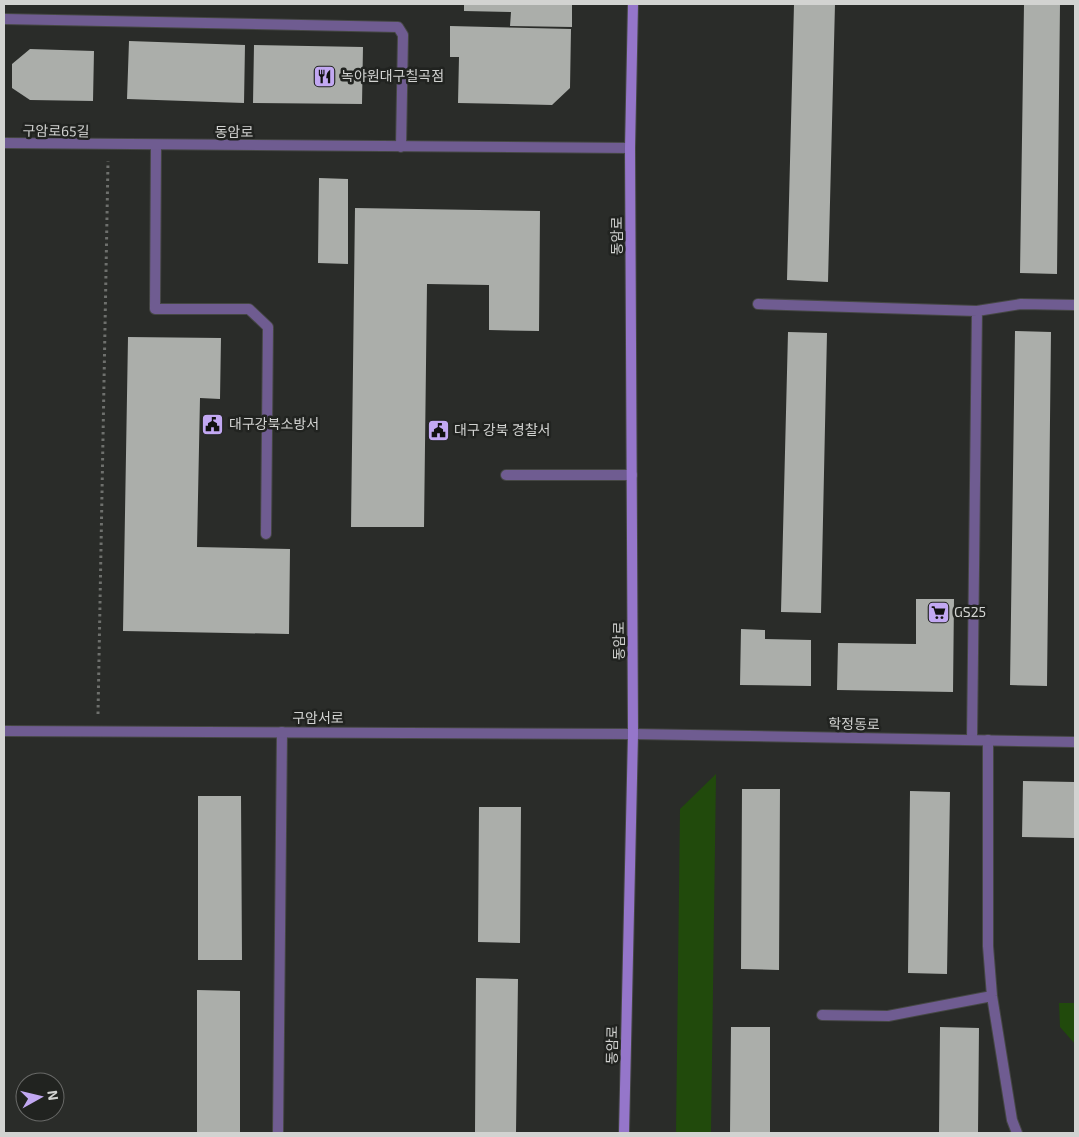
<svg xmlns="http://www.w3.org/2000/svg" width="1079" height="1137" viewBox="0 0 1079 1137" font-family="'Exo 2','Noto Sans KR',sans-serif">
<rect width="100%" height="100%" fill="#2a2c29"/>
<path fill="#214a0c" d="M 716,774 L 711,1133 L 676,1133 L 680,809 Z
M 1059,1003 L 1075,1003 L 1075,1044 L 1060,1027 Z"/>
<path fill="#abaeaa" d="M 464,4 L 572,4 L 572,27 L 510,26 L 511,12 L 464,11 Z
M 794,4 L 835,4 L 828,282 L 787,280 Z
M 1024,4 L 1060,4 L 1057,274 L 1020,273 Z
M 450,26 L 571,29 L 570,88 L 552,105 L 458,103 L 459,57 L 450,57 Z
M 129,41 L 245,45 L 244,103 L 127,99 Z
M 254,45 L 363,47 L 362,104 L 253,103 Z
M 30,49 L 94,51 L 93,101 L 30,100 L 12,88 L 12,64 Z
M 319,178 L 348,179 L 348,264 L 318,263 Z
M 355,208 L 540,211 L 539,331 L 489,330 L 489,285 L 427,284 L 424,527 L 351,527 Z
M 1015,331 L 1051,332 L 1047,686 L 1010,685 Z
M 788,332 L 827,333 L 821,613 L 781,612 Z
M 128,337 L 221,338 L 220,399 L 200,398 L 197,547 L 290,549 L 289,634 L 123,631 Z
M 916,599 L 954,599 L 953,692 L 837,690 L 838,643 L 916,644 Z
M 741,629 L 765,630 L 765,639 L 811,640 L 811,686 L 740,685 Z
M 1023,781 L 1075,782 L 1075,838 L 1022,837 Z
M 742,789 L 780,789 L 779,970 L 741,969 Z
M 910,791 L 950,792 L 947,974 L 908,973 Z
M 198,796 L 241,796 L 242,960 L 198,960 Z
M 479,807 L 521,807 L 520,943 L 478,942 Z
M 476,978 L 518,979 L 516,1133 L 475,1133 Z
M 197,990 L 240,991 L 240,1133 L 197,1133 Z
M 731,1027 L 770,1027 L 770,1133 L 730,1133 Z
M 940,1027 L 979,1028 L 978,1133 L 939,1133 Z"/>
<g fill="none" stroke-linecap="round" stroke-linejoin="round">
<defs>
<path id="lane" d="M 156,145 L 155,309 L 249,309 L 268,327 L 266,534
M 758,304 L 977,311 L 1021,304 L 1075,305
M 506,475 L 632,475
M 972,740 L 977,311
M 988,740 L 988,946 L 992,996 L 1012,1120 L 1017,1133
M 822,1015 L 888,1016 L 992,996
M 278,1133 L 282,732"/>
<path id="street" d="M 4,19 L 398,27 L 403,35 L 401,147
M 4,143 L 630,148
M 4,731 L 633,734 L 1075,742"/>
<path id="secondary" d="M 624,1133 L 633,734 L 630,148 L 633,4"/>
</defs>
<use href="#lane" stroke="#454744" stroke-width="12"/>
<use href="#street" stroke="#454744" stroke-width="12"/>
<use href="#secondary" stroke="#454744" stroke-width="12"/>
<path stroke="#6e706d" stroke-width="3" stroke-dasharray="2.5 4" stroke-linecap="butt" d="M 98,714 L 108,161"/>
<use href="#lane" stroke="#6f5c91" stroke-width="10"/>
<use href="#street" stroke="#6f5c91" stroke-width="10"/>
<use href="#secondary" stroke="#9576ca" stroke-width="10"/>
</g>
<defs>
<symbol id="restaurant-square" viewBox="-11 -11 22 22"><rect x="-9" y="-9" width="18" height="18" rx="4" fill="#c2a8f2" stroke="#212320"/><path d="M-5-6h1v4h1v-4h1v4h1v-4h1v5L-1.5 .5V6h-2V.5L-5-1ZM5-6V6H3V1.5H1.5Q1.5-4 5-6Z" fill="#111"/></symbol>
<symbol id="civic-square" viewBox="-11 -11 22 22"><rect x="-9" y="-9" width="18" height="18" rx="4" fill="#c2a8f2" stroke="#212320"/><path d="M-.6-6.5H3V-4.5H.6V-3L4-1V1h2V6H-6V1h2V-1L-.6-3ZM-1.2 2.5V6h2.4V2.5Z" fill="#111"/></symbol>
<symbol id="supermarket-square" viewBox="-11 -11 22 22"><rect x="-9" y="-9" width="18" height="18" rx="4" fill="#c2a8f2" stroke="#212320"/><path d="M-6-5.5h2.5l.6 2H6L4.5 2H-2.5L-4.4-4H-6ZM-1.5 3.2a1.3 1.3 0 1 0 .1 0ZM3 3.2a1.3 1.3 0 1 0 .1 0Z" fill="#111"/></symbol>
</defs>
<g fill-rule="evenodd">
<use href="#restaurant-square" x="312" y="64" width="25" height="25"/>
<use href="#civic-square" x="200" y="412" width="25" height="25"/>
<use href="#civic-square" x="426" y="418" width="25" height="25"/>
<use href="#supermarket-square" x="926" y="600" width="25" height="25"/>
</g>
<g text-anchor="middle" stroke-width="5" stroke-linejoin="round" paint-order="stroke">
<g font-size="14" fill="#d2d3d1" stroke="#212320" text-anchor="start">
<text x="341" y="81">녹야원대구칠곡점</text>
<text x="229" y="429">대구강북소방서</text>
<text x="454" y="435">대구 강북 경찰서</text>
<text x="954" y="617">GS25</text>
</g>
<g font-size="14" fill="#d2d3d1" stroke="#212320">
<text transform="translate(56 131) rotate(1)" y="5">구암로65길</text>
<text x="234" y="137">동암로</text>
<text transform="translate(617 236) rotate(-90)" y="5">동암로</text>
<text transform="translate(619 641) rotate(-90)" y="5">동암로</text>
<text x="318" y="723">구암서로</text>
<text transform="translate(854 724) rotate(1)" y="5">학정동로</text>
<text transform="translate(612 1045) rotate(-89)" y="5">동암로</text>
</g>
</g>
<rect width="1079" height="1137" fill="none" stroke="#d2d3d1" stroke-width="10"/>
<g transform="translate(40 1097) rotate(82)"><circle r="24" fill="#212320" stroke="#686967"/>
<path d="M0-4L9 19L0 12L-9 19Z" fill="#c2a8f2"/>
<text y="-8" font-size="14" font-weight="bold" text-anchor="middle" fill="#d2d3d1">N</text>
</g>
</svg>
